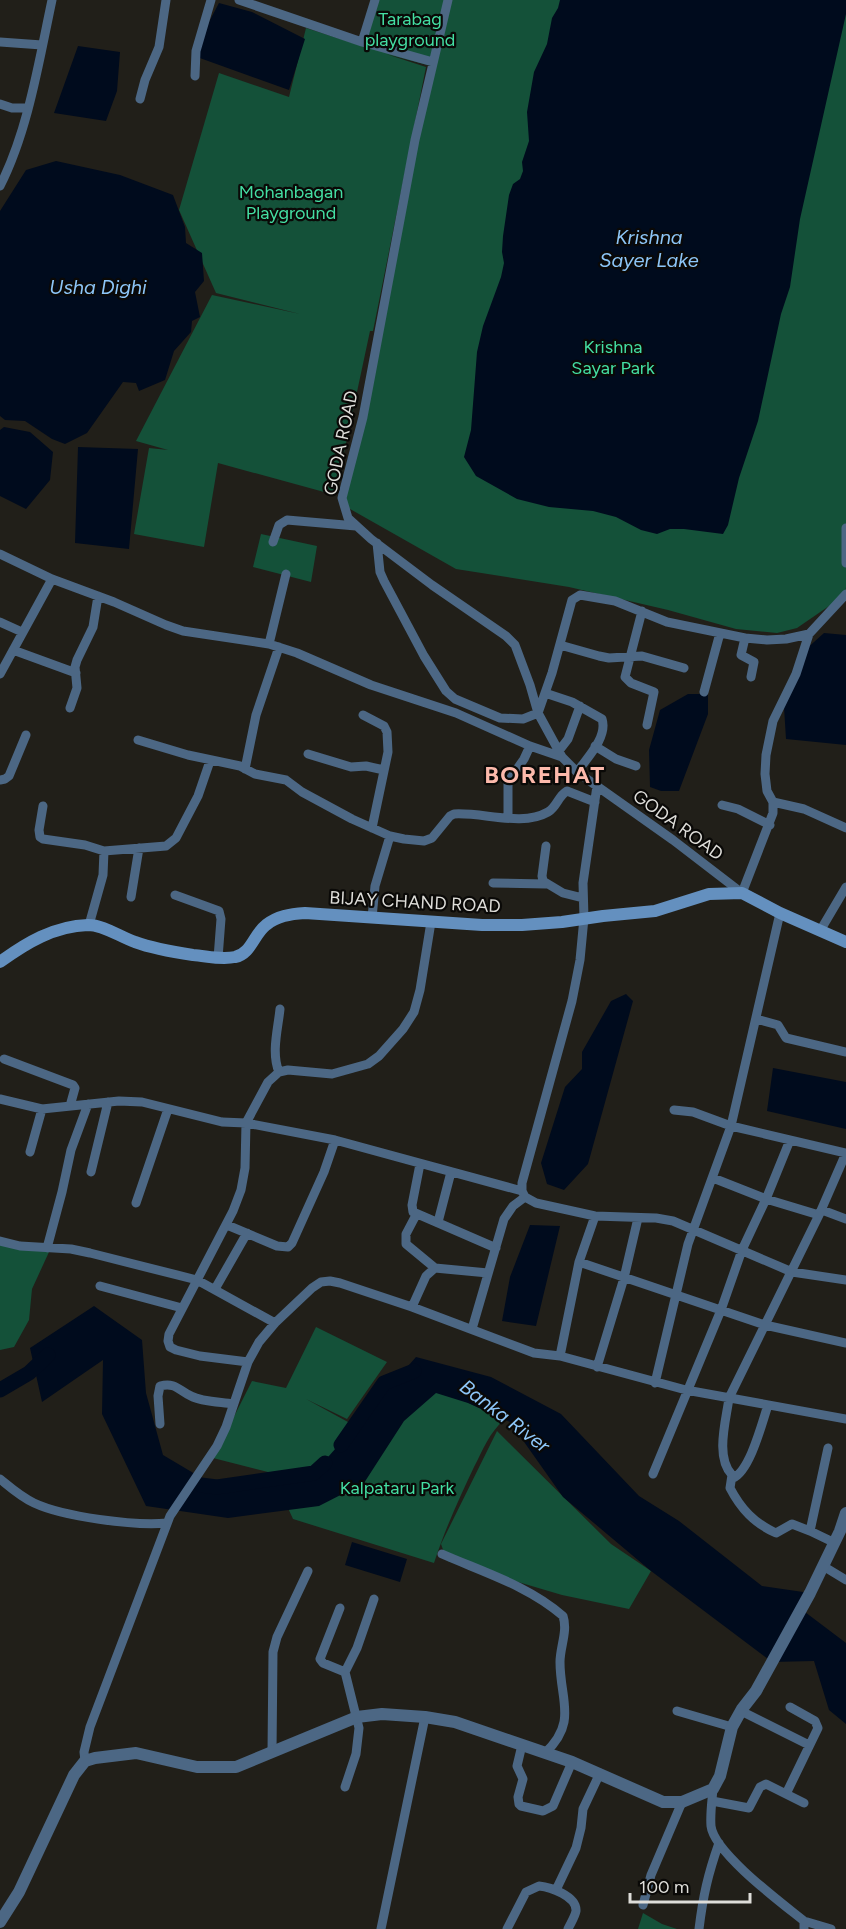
<svg xmlns="http://www.w3.org/2000/svg" width="846" height="1929" viewBox="0 0 846 1929" font-family="Figtree,sans-serif">
<rect width="100%" height="100%" fill="#211f19"/>
<path fill="#145139" d="M 371,0 L 447,0 L 431,66 L 386,54 L 426,67 L 373,331 L 370,331 L 335,495 L 218,463 L 204,547 L 134,534 L 149,448 L 168,450 L 136,441 L 212,295 L 300,314 L 216,293 L 179,210 L 219,73 L 289,97 L 306,28 L 359,45 Z
M 448,0 L 846,0 L 846,587 L 845,595 L 797,628 L 777,633 L 736,629 L 668,610 L 569,587 L 456,569 L 343,505 Z
M 261,534 L 317,546 L 311,582 L 253,567 Z
M 0,1239 L 49,1252 L 32,1289 L 29,1320 L 14,1347 L 0,1350 Z
M 316,1327 L 387,1362 L 347,1419 L 306,1399 L 368,1433 L 424,1389 L 450,1394 L 504,1420 C 489,1433 483,1450 474,1467 C 459,1499 445,1529 434,1563 L 293,1519 L 272,1473 L 213,1458 L 252,1381 L 286,1388 Z
M 497,1431 L 611,1544 L 651,1571 L 629,1609 L 562,1595 L 447,1561 L 441,1544 Z
M 643,1913 L 662,1924 L 677,1929 L 638,1929 Z"/>
<path fill="#000b1d" d="M 560,0 L 846,0 L 846,14 L 800,219 L 790,287 L 781,314 L 758,421 L 739,478 L 728,525 L 723,534 L 684,529 L 670,529 L 657,534 L 641,530 L 616,517 L 593,511 L 549,507 L 517,499 L 476,476 L 464,457 L 471,430 L 477,352 L 483,326 L 501,277 L 504,263 L 502,252 L 503,236 L 509,195 L 513,184 L 520,179 L 523,171 L 522,162 L 529,141 L 527,112 L 534,72 L 547,44 L 552,18 L 558,8 Z
M 219,3 L 252,12 L 305,39 L 289,90 L 197,57 L 209,22 Z
M 78,46 L 120,52 L 117,91 L 106,121 L 54,113 Z
M 56,161 L 120,175 L 173,195 L 185,227 L 186,243 L 202,253 L 204,281 L 195,292 L 200,317 L 192,321 L 191,332 L 174,351 L 165,380 L 139,391 L 136,383 L 123,382 L 87,433 L 65,444 L 52,439 L 25,421 L 5,420 L 0,416 L 0,211 L 26,170 Z
M 4,427 L 30,432 L 53,452 L 50,480 L 26,509 L 0,496 L 0,430 Z
M 78,447 L 138,449 L 129,549 L 75,543 Z
M 824,633 L 846,635 L 846,745 L 786,739 L 784,707 L 804,651 Z
M 688,694 L 708,694 L 708,714 L 679,791 L 661,791 L 650,787 L 649,750 L 660,710 Z
M 626,994 L 633,1001 L 588,1164 L 564,1190 L 547,1184 L 541,1163 L 565,1087 L 582,1069 L 582,1052 L 611,1001 Z
M 773,1068 L 846,1082 L 846,1129 L 767,1111 Z
M 530,1225 L 560,1226 L 536,1326 L 502,1321 L 510,1277 Z
M 94,1306 L 142,1340 L 146,1393 L 163,1455 L 217,1487 L 314,1473 L 416,1357 L 491,1377 L 561,1414 L 639,1496 L 679,1521 L 762,1586 L 810,1593 L 801,1609 L 846,1643 L 846,1724 L 829,1710 L 814,1661 L 772,1662 L 651,1571 L 563,1497 L 510,1422 L 468,1403 L 436,1393 L 404,1421 L 364,1483 L 319,1506 L 228,1518 L 146,1506 L 102,1414 L 103,1360 L 42,1402 L 30,1348 Z
M 352,1542 L 407,1559 L 400,1582 L 345,1565 Z"/>
<g fill="none" stroke-linecap="round" stroke-linejoin="round">
<path stroke="#000b1d" stroke-width="15" d="M 0,1390 L 29,1373 L 48,1355
M 341,1445 L 384,1383 L 414,1371
M 201,1485 L 217,1487 L 314,1473 L 325,1463"/>
<path stroke="#4c6784" stroke-width="9" d="M 239,0 L 362,42 L 433,62
M 448,0 L 415,140 L 363,417 L 342,498 L 348,518 L 371,539 L 432,585 L 506,636 L 515,645 L 530,685 L 538,713 L 562,757 L 577,772 L 673,840 L 742,893 L 773,813 L 773,802 L 767,791 L 765,774 L 766,755 L 773,721 L 796,674 L 809,634
M 0,42 L 42,45
M 362,42 L 375,0
M 195,76 L 196,51 L 211,0
M 140,99 L 145,80 L 159,47 L 166,0
M 0,104 L 12,108 L 27,108
M 0,186 C 28,131 39,61 52,0
M 846,528 L 846,563
M 273,542 L 279,525 L 287,520 L 356,526
M 377,543 L 380,572 L 384,581 L 424,656 L 446,691 L 455,699 L 500,718 L 523,719 L 538,713 L 552,673 L 572,600 L 580,595 L 615,601 L 667,622 L 745,638 L 767,640 L 786,639 L 809,634 L 846,594
M 0,554 L 52,579 L 114,602 L 166,625 L 183,631 L 269,644 L 297,653 L 371,685 L 456,713 L 530,746 L 562,757
M 642,611 L 625,677 L 631,683 L 654,692 L 647,725
M 0,622 L 22,632
M 745,638 L 741,655 L 754,662 L 751,677
M 269,644 L 286,574
M 560,645 L 599,656 L 609,658 L 642,656 L 684,668
M 13,650 L 76,673
M 0,674 L 52,579
M 704,692 L 720,633
M 545,693 L 572,702 L 602,719 C 608,737 587,758 577,772
M 70,708 L 77,688 L 75,667 L 77,660 L 93,627 L 98,596
M 363,715 L 384,726 L 387,732 L 388,752 L 372,828
M 138,740 L 188,755 L 240,766 L 255,774 L 286,780 L 302,792 L 352,819 L 390,836 L 404,839 L 424,841 L 432,838 L 450,816 L 454,814 C 483,812 522,827 548,812 C 557,807 558,796 567,791 L 595,802
M 595,746 L 616,759 L 636,766
M 558,752 L 568,739 L 580,706
M 308,754 L 351,767 L 366,766 L 384,770
M 245,769 L 256,715 L 279,647
M 0,780 L 5,779 L 9,776 L 26,735
M 597,786 L 583,883 L 584,918 L 580,960 L 572,1001 L 522,1183 L 522,1191 L 525,1197 L 536,1203 L 595,1216 L 656,1218 L 673,1221 L 792,1272 L 846,1280
M 773,802 L 804,809 L 846,828
M 722,805 L 738,809 L 770,825
M 43,806 L 39,830 L 40,837 L 43,839 L 85,845 L 104,851 L 166,846 L 176,838 L 198,796 L 210,761
M 508,818 L 508,782 L 524,759 L 530,746
M 546,846 L 542,876 L 543,881 L 563,893 L 583,898
M 493,883 L 546,884
M 175,895 L 219,911 L 221,919 L 218,958
M 131,897 L 139,848
M 372,918 L 375,886 L 390,836
M 89,925 L 103,875 L 104,851
M 820,931 L 846,887
M 756,1019 L 778,1025 L 786,1038 L 846,1052
M 4,1059 L 73,1085 L 75,1088 L 70,1106
M 279,1072 C 271,1053 278,1029 280,1009
M 0,1099 L 42,1109 L 119,1101 L 142,1102 L 222,1122 L 246,1123 L 335,1140 L 522,1191
M 674,1110 L 693,1112 L 731,1126 L 846,1153
M 30,1152 L 42,1109
M 420,1164 L 412,1205 L 413,1212 L 496,1248
M 91,1172 L 108,1102
M 713,1178 L 766,1199 L 819,1215
M 136,1203 L 168,1109
M 822,1210 L 846,1219
M 416,1215 L 406,1234 L 406,1244 L 435,1268
M 438,1222 L 451,1172
M 227,1225 L 277,1246 L 288,1247 L 292,1243 L 324,1172 L 335,1140
M 0,1241 L 20,1246 L 71,1249 L 90,1253 L 197,1280 L 275,1323
M 47,1248 L 62,1192 L 71,1150 L 88,1104
M 579,1262 L 765,1325 L 846,1343
M 100,1286 L 182,1308
M 215,1289 L 247,1233
M 412,1307 L 426,1276 L 435,1268 L 488,1273
M 472,1329 L 504,1219 L 513,1206 L 525,1197
M 560,1356 L 579,1262 L 595,1216
M 248,1362 L 200,1356 L 176,1350 L 170,1347 L 168,1341 L 169,1334 L 233,1211 L 241,1190 L 245,1168 L 246,1123 L 268,1082 L 279,1072 L 288,1070 L 332,1074 L 368,1064 L 379,1056 L 403,1029 L 414,1012 L 420,990 L 431,922
M 597,1367 L 624,1278 L 638,1218
M 655,1383 L 688,1244 L 731,1126 L 780,913
M 160,1424 L 158,1396 L 160,1386 C 176,1382 179,1391 191,1396 C 202,1402 221,1402 233,1404
M 828,1448 L 810,1531 L 835,1543
M 653,1474 L 721,1310 L 742,1250 L 766,1199 L 790,1140
M 733,1478 C 750,1471 762,1423 768,1405
M 0,1479 C 11,1488 21,1497 34,1503 C 64,1517 134,1526 167,1523
M 810,1531 L 792,1524 L 776,1533 C 754,1523 741,1509 730,1488 L 732,1475 C 715,1457 726,1421 729,1398 L 819,1215 L 846,1153
M 442,1554 C 483,1572 529,1586 563,1616 C 568,1631 560,1647 560,1662 C 560,1700 578,1722 545,1753
M 823,1566 L 846,1580
M 340,1608 L 320,1659 L 323,1663 L 345,1672 L 359,1728 L 356,1754 L 345,1787
M 345,1672 L 357,1648 L 374,1599
M 677,1711 L 732,1727
M 741,1711 L 809,1745
M 522,1745 L 517,1766 L 523,1779 L 518,1797 L 519,1804 L 521,1806 L 543,1811 L 553,1806 L 572,1762
M 272,1752 L 273,1652 L 277,1637 L 308,1571
M 85,1761 L 84,1752 L 90,1727 L 170,1516 L 217,1446 L 226,1427 L 248,1362 L 259,1342 L 275,1323 L 312,1288 L 321,1282 L 330,1281 L 340,1283 L 412,1307 L 534,1353 L 560,1356 L 686,1390 L 846,1419
M 713,1789 C 712,1801 710,1814 711,1826 C 714,1853 783,1904 804,1921 L 804,1929
M 786,1794 L 818,1728 L 815,1721 L 790,1707
M 712,1801 L 749,1808 L 760,1787 L 766,1784 L 804,1803
M 556,1890 L 576,1848 L 581,1828 L 583,1809 L 600,1773
M 643,1905 L 651,1875 L 682,1802
M 804,1921 L 831,1929
M 381,1929 L 425,1717
M 507,1929 L 526,1892 L 539,1886 C 550,1887 577,1896 576,1911 C 575,1917 570,1924 568,1929
M 699,1929 C 703,1896 708,1874 719,1843"/>
<path stroke="#4c6784" stroke-width="12" d="M 0,1922 L 19,1892 L 74,1775 L 85,1761 L 95,1758 L 136,1753 L 197,1767 L 236,1767 L 357,1717 L 382,1714 L 425,1717 L 455,1722 L 572,1762 L 663,1802 L 682,1802 L 713,1789 L 720,1776 L 732,1727 L 742,1709 L 756,1691 L 810,1593 L 840,1531 L 846,1513"/>
<path stroke="#6490bf" stroke-width="12" d="M 0,962 C 26,943 54,926 88,925 C 104,925 120,937 135,942 C 154,949 173,952 193,955 C 207,956 221,960 235,957 C 251,954 254,934 266,925 C 277,916 290,914 305,913 L 482,925 L 522,925 L 562,922 L 603,916 L 655,911 L 709,894 L 742,893 L 780,913 L 846,942"/>
</g>
<g text-anchor="middle" stroke-width="4.5" stroke-linejoin="round" paint-order="stroke">
<g font-size="18" fill="#44dfa3" stroke="#0a0907">
<text x="410" y="25">Tarabag<tspan x="410" dy="21">playground</tspan></text>
<text x="291" y="198">Mohanbagan<tspan x="291" dy="21">Playground</tspan></text>
<text x="613" y="353">Krishna<tspan x="613" dy="21">Sayar Park</tspan></text>
<text x="397" y="1494">Kalpataru Park</text>
</g>
<g font-size="18" fill="#deddd9" stroke="#0a0907">
<text transform="translate(341 443) rotate(-78)" y="6">GODA ROAD</text>
<text transform="translate(678 825) rotate(36)" y="6">GODA ROAD</text>
<text transform="translate(415 902) rotate(3)" y="6">BIJAY CHAND ROAD</text>
</g>
<g font-size="20" font-style="italic" fill="#8dc6f8" stroke="#0a0907">
<text x="649" y="244">Krishna<tspan x="649" dy="23">Sayer Lake</tspan></text>
<text x="98" y="294">Usha Dighi</text>
<text transform="translate(505 1416) rotate(37)" y="7">Banka River</text>
</g>
<g font-size="24" font-weight="bold" letter-spacing="1.5" fill="#fcb9ab" stroke="#0a0907">
<text x="545" y="783">BOREHAT</text>
</g>
</g>
<path d="M630 1893v9h120v-9" fill="none" stroke="#deddd9" stroke-width="3"/>
<text x="639" y="1893" font-size="18" fill="#deddd9" stroke="#0a0907" stroke-width="4.5" paint-order="stroke">100 m</text>
</svg>
